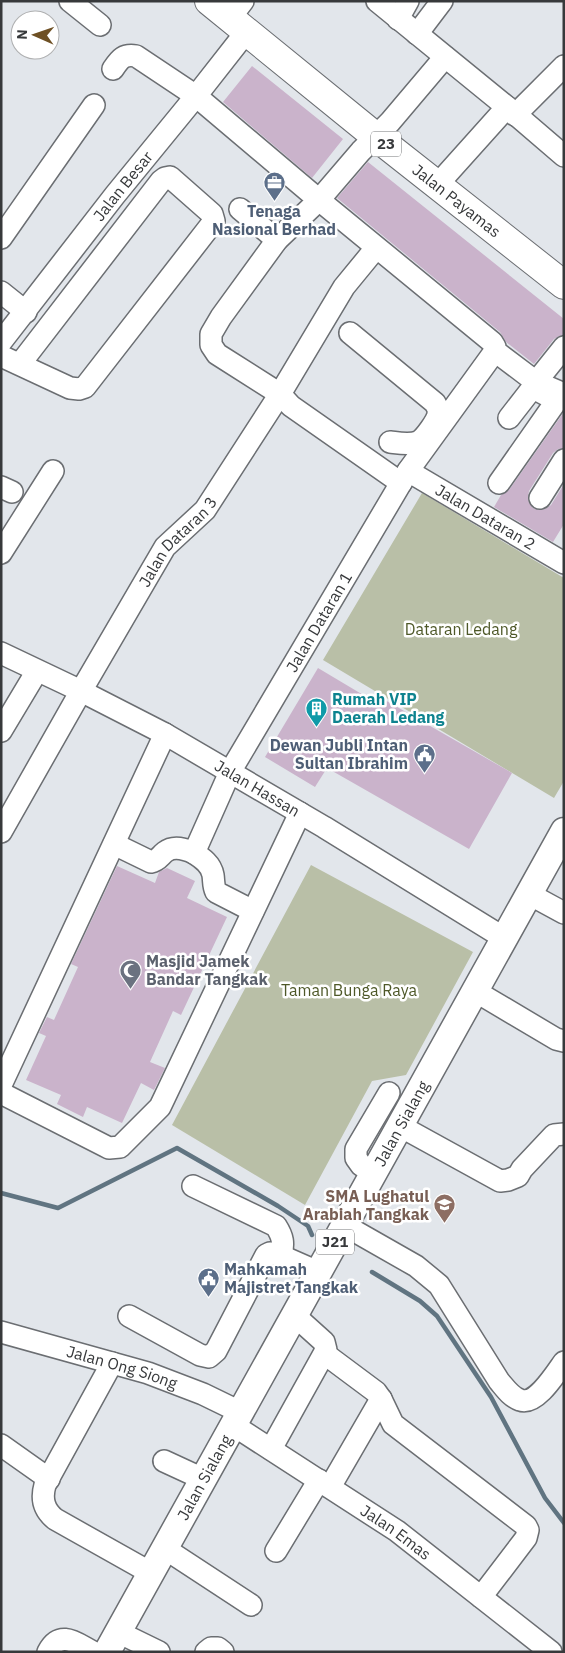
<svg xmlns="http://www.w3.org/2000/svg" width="565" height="1653" viewBox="0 0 565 1653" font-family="'IBM Plex Sans',sans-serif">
<rect width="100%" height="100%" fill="#e2e6eb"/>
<path fill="#b9bfa7" d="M 422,493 L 564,578 L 564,781 L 554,798 L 323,660 Z
M 311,865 L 473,952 L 406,1075 L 372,1081 L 305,1205 L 172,1125 Z"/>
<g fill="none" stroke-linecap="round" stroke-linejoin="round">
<path stroke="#607481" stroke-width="4.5" d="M 1,1193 L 58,1208 L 177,1148 L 278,1206 L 308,1226 L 312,1235
M 372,1272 L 420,1301 L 437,1316 L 491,1397 L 545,1498 L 564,1523"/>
</g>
<path fill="#cab3cb" d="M 252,66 L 343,139 L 312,178 L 223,102 Z
M 368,162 L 564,319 L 564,335 L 559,336 L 554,339 L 534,364 L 506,342 L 500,332 L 337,198 Z
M 564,412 L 564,448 L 558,449 L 553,453 L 529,491 L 528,497 L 529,503 L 533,508 L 539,510 L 545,509 L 551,505 L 564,484 L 564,524 L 553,542 L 494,507 L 501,495 L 509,490 Z
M 318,668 L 375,702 L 378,696 L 512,773 L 469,849 L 327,768 L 315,787 L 265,757 Z
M 117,866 L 155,883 L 159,872 L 167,868 L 195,881 L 187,898 L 227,917 L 181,1015 L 173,1011 L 150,1062 L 165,1068 L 154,1090 L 141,1083 L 122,1123 L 87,1107 L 83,1117 L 57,1104 L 61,1095 L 26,1080 L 46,1036 L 39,1033 L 47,1017 L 54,1020 L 78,967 L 71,964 Z"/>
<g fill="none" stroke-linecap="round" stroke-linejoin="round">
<defs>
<g id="minor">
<path d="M 70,1 L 100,25"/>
<path d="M 377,1 L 507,107 L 564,156"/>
<path d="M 230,18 L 243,1"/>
<path d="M 398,19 L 408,1"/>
<path d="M 417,34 L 442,1"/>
<path d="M 445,57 L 390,122 L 361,151 L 319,200 L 492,342 L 495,347 L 495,351 L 536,382 L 564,394"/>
<path d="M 113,69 C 120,59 123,54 136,56 L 196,96 L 319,200 L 277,240 L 221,317 L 211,334 L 211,345 L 217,354 L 280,394 L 291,406 L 401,483"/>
<path d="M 515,115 L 564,66"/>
<path d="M 438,184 L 507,107"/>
<path d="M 240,209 L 277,240"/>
<path d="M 1,238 L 94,105"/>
<path d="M 1,292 L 26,312"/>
<path d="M 350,333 L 435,403 C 437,407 439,409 438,414 C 438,420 424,439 418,442 C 409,445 399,443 390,442"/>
<path id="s1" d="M 1,342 L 115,195 L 196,96 L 247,31"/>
<path d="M 1,356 L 70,388 L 79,389 L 85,387 L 214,221 L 212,214 L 170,177 L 165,178 L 161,181 L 20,364"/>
<path d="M 536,382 L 564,347"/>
<path d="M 509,418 L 530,391 L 535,389 L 550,397"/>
<path id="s2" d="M 408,471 L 564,563"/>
<path d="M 499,483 L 562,393"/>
<path d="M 1,487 L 12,492"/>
<path d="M 540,498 L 564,460"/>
<path d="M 1,553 L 53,471"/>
<path id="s3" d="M 1,653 L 81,691 L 165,734 L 324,827 L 504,938"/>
<path d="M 1,731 L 37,671"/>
<path id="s4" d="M 1,832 L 81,691 L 165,547 L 205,510 L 280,394 L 344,287 L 376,248"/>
<path d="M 114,844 L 151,862 C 158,861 160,856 165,852 C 174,845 185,849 194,853"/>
<path d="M 529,894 L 564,913"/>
<path id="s5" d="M 253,911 L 216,892 C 213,886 214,881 213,875 C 211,864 202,858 194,853 L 230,772 L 408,471 L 495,351"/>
<path d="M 475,991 L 556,1039 L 564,1041"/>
<path d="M 1,1085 L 165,734"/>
<path d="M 1,1093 L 105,1146 L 109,1148 L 120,1147 L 160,1107 L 300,813"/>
<path d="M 400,1126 L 500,1181 L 508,1180 L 518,1176 L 522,1169 L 554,1135 L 564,1134"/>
<path d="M 373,1173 L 361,1165 L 356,1158 L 356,1149 L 389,1093"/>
<path d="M 193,1186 L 276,1226 C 283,1237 284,1243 281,1256"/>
<path d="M 344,1225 L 416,1266 L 439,1285 L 499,1381 C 505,1388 511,1397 520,1400 C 536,1406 556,1373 564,1362"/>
<path d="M 129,1316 L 200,1355 L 209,1357 L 216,1351 L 266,1255 L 270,1253 L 277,1254 L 318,1272"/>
<path id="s6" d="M 1,1332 L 148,1373 L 203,1394 L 240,1412"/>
<path d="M 325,1354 L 376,1392 L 381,1399 L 393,1424 L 526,1526 L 528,1530 L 526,1538 L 481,1597"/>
<path d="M 112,1363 L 45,1485 C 41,1499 44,1510 55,1519 L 151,1573"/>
<path id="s7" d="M 233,1425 L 397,1531 L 551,1652"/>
<path d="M 1,1445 L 49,1479"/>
<path d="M 271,1449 L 326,1350 L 324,1342 L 294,1315"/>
<path d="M 164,1461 L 203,1479"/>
<path d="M 330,1487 L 381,1399"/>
<path d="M 164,1548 L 251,1605"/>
<path d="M 276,1551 L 319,1480"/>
<path d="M 118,1632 L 159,1652"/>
<path d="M 48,1652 C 60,1629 76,1643 93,1652"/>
<path d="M 206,1652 L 211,1648 L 218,1648 L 223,1652"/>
</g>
<g id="major">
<path id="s8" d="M 107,1652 L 564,831"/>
</g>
<g id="highway">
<path id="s9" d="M 209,1 L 375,136 L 564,285"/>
</g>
</defs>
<use href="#minor" stroke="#6b6e72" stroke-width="24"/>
<use href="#major" stroke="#6b6e72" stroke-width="29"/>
<use href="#highway" stroke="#6b6e72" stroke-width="30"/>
<use href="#minor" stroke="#fff" stroke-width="21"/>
<use href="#major" stroke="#fff" stroke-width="26"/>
<use href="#highway" stroke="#fff" stroke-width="28"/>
</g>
<defs>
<symbol id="office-pin" viewBox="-11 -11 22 30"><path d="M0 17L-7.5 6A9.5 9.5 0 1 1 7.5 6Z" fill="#5c6f8a" stroke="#fff"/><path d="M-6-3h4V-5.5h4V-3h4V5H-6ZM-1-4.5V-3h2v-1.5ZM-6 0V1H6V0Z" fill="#fff"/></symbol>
<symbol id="building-pin" viewBox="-11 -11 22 30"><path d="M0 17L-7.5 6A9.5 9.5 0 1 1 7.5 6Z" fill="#0f9aa8" stroke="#fff"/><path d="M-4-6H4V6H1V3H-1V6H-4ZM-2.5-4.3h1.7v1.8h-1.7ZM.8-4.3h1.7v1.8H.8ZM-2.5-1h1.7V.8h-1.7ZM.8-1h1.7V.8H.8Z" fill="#fff"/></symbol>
<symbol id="civic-pin" viewBox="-11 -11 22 30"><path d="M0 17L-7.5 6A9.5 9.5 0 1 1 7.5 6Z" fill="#5c6f8a" stroke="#fff"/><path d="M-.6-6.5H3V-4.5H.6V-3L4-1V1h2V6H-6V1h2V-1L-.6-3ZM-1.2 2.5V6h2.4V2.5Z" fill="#fff"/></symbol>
<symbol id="mosque-pin" viewBox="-11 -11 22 30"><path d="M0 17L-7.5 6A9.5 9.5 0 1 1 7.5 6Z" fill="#6b7280" stroke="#fff"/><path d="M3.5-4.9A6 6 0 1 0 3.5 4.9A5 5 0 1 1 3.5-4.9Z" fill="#fff"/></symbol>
<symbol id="school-pin" viewBox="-11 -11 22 30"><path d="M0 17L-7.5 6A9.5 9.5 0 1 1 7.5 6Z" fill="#8d6e63" stroke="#fff"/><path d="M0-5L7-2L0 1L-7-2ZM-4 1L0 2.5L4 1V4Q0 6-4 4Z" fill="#fff"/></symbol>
</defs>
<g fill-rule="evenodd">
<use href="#office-pin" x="262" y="170" width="25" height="34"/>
<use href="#building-pin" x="304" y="696" width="25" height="34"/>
<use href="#civic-pin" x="412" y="742" width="25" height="34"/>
<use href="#mosque-pin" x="118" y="958" width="25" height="34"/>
<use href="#school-pin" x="432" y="1192" width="25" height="34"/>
<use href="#civic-pin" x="196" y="1266" width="25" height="34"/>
</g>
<g text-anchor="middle" stroke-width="5" stroke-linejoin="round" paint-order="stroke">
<g fill="#fff" stroke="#737476" stroke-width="1">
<rect x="371" y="131.5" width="30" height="25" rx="4"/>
<rect x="316" y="1229.5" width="38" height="25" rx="4"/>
</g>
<g font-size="15" font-weight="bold" fill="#37393b">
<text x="386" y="149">23</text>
<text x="335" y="1247">J21</text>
</g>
<g font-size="16" fill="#37393b" stroke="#fff">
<text dy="6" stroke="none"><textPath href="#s1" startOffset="198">Jalan Besar</textPath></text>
<text dy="6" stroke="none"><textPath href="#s9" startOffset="318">Jalan Payamas</textPath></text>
<text dy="6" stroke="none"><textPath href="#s2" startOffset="90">Jalan Dataran 2</textPath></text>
<text dy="6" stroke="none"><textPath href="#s4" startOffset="341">Jalan Dataran 3</textPath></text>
<text dy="6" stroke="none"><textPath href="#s5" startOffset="352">Jalan Dataran 1</textPath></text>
<text dy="6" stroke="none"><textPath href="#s3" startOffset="290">Jalan Hassan</textPath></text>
<text dy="6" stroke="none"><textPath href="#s8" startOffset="605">Jalan Sialang</textPath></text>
<text dy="6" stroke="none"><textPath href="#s6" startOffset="126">Jalan Ong Siong</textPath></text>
<text dy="6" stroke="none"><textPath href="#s8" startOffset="200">Jalan Sialang</textPath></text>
<text dy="6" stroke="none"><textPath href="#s7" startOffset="195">Jalan Emas</textPath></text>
</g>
<g font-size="16" font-weight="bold" fill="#4e5e75" stroke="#fff">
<text x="274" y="217">Tenaga<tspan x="274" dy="18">Nasional Berhad</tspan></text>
<text x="408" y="751" text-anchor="end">Dewan Jubli Intan<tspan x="408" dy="18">Sultan Ibrahim</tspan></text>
<text x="224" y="1275" text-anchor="start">Mahkamah<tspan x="224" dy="18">Majistret Tangkak</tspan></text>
</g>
<g font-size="16" fill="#4e5828" stroke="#fff">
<text x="461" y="635">Dataran Ledang</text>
<text x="349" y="996">Taman Bunga Raya</text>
</g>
<g font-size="16" font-weight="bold" fill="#0d838f" stroke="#fff" text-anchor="start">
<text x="332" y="705">Rumah VIP<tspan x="332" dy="18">Daerah Ledang</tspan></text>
</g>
<g font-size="16" font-weight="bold" fill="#5b616d" stroke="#fff" text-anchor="start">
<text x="146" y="967">Masjid Jamek<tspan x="146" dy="18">Bandar Tangkak</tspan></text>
</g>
<g font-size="16" font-weight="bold" fill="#785e54" stroke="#fff" text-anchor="end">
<text x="429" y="1202">SMA Lughatul<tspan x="429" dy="18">Arabiah Tangkak</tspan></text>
</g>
</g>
<rect width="565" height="1653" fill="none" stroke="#37393b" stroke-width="5"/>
<g transform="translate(35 35) rotate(272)"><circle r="24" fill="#ffffff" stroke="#afb0b1"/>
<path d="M0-4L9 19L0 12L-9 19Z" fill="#6e5024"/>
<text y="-8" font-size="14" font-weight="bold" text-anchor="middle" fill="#37393b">N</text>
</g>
</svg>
